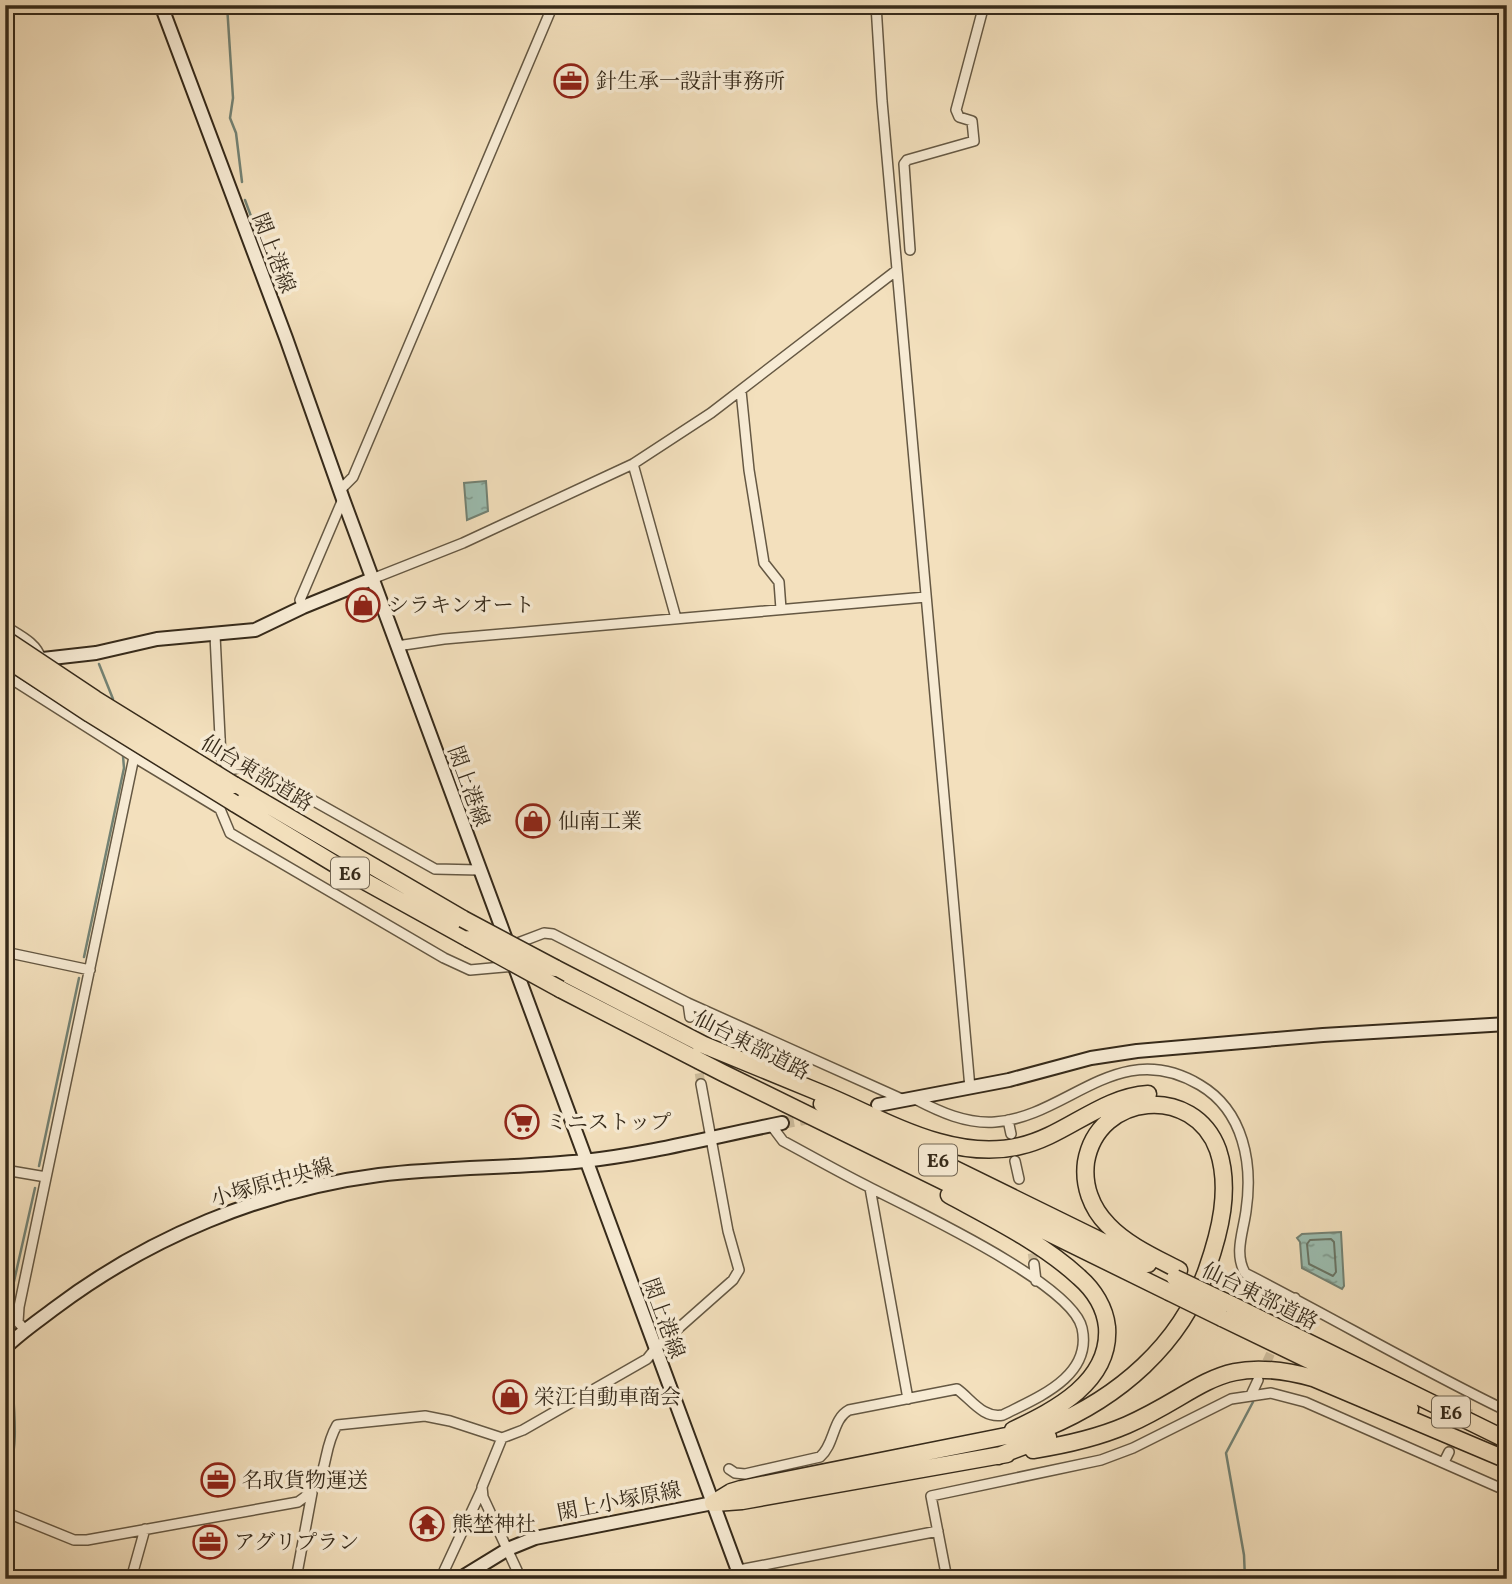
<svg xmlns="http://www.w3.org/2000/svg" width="1512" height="1584" viewBox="0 0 1512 1584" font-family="Vollkorn,'Noto Serif JP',serif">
<defs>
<pattern id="water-ripples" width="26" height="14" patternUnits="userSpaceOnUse" patternTransform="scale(1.75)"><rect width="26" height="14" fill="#9bbdb0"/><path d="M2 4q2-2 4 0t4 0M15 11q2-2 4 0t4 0" fill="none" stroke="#7f9a8e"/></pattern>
</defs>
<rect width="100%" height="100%" fill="#f3e0bd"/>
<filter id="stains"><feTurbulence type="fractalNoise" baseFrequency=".00286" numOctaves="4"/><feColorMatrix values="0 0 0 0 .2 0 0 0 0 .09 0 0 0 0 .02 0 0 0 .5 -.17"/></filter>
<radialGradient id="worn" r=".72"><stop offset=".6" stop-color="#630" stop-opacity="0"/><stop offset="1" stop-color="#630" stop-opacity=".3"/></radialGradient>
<path fill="url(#water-ripples)" stroke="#738274" stroke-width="2" d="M 486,481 L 488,511 L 467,520 L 464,483 Z
M 1341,1232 L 1344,1286 L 1342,1289 L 1302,1268 L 1300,1242 L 1297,1238 L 1302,1234 Z"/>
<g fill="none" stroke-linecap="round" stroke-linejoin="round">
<path stroke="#687465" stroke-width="2" d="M 1331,1239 L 1334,1242 L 1336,1272 L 1333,1276 L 1309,1264 L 1307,1244 L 1310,1240 Z"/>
<path stroke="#738274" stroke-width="2.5" d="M 227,5 L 233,98 L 230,118 L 236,133 L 242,182
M 245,200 L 263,249
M 99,664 L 113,699
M 84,957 L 124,768 L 123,756
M 39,1166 L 79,978
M 9,1325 L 8,1308 L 35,1188
M 5,1478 C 22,1451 12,1396 11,1363
M 1245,1579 L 1244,1555 L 1226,1453 L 1253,1402"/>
<path stroke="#cdbc9c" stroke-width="9" stroke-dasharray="9 4.5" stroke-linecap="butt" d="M 697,1060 L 701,1084
M 1030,1240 L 1034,1264
M 1261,1374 L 1290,1312
M 1449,1452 L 1469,1408"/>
<path stroke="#cdbc9c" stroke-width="12" stroke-dasharray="12 6" stroke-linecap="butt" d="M 782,1123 L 816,1117"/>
<defs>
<path id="street" d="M 876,5 L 882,101 L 970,1088
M 910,250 L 904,164 L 907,160 L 974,141 L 972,121 L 959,117 L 956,110 L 984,5
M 741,391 L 749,470 L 764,563 L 779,582 L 781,609
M 633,464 L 676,618
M 340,490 L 353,477 L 553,5
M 372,579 L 463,543 L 633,464 L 711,413 L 897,270
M 303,607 L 300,600 L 343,499
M 5,626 C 19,635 37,643 41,659
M 215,635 L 221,758 L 231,770 L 246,765 L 257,769 L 435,869 L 479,870
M 397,646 L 444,639 L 926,597
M 5,675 L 134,757 L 220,809 L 230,833 L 444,958 L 470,970 L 514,966
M 510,946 L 544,933 L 553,934 L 688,1003 L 904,1100
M 5,952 L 90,970
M 688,1003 L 690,1017
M 915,1099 C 940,1112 966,1124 995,1122 C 1068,1117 1118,1036 1200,1085 C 1244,1111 1253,1164 1246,1211 C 1243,1233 1234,1253 1245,1273 C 1333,1318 1418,1368 1507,1411
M 1008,1120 L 1011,1134
M 1015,1161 L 1019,1179
M 5,1170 L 46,1177
M 870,1188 L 908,1399
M 1034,1264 L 1036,1281
M 1290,1312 L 1295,1298
M 25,1330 L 18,1322 L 19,1307 L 134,757
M 1251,1395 L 1258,1380
M 1444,1462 L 1449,1452
M 729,1469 L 735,1473 L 745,1474 L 820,1457 C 835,1444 832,1419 849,1410 L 957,1389 C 971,1399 983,1419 1003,1415 C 1036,1398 1093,1377 1082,1328 C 1072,1283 911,1209 867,1186 C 839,1172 811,1156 783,1141 L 771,1125
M 5,1512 L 74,1540 L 87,1540 L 298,1502 C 333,1479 319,1456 337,1425 L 425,1416 L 450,1421 L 502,1438
M 739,1570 L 938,1531
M 444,1571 L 482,1489
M 131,1579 L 145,1529
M 296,1579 L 312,1493
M 521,1579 L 483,1497 L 482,1487 L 502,1438 L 523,1430 L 647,1359 L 655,1349 L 733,1280 L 739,1270 L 728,1231 L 701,1084
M 947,1579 L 931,1496 L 1101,1460 L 1133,1448 L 1231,1399 L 1271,1393 L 1305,1402 L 1507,1491"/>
<path id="secondary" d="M 161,5 L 286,338 L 343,499 L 508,945
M 34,660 L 96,653 L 157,639 L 255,630 L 303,607 L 372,579
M 513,962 L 741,1579
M 878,1105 L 1009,1080 L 1091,1058 L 1137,1051 L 1323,1035 L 1507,1024
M 5,1348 C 20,1333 38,1321 55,1308 C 148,1238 262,1190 379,1175 C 447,1167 516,1168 584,1161 C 649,1154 717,1136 782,1123
M 459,1579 L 508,1549 L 535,1538 L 713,1503"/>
<path id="highway" d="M 234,785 L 463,919
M 234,803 L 348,872 L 469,939
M 555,968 L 708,1047
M 560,989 L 723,1073 L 1169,1292
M 699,1043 C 742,1061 785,1078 828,1096 C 887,1121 953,1162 1020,1146 C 1065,1136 1101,1097 1148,1094
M 822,1104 L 1148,1264
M 949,1195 C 993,1219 1042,1243 1079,1277 C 1094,1290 1105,1308 1107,1327 C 1111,1382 1055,1410 1013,1430
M 1230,1304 L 1507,1440
M 1222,1318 L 1410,1409
M 1033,1450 C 1065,1445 1097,1438 1127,1425 C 1204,1391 1218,1352 1313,1378 L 1507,1460
M 998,1456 L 1048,1437
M 713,1503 L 731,1492 L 741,1489 L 1046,1428 C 1118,1398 1181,1345 1207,1269 C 1220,1232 1231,1189 1218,1150 C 1194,1084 1098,1092 1086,1162 C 1083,1185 1091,1208 1108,1225 C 1127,1245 1154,1257 1179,1270
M 715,1503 L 742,1501 L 1007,1454"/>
</defs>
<use href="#street" stroke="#655843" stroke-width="12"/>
<use href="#secondary" stroke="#362a1a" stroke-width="16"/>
<use href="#highway" stroke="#362a1a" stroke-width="19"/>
<use href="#street" stroke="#f7ebd4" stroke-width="9"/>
<use href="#secondary" stroke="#f7ebd4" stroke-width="12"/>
<use href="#highway" stroke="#f3e0bd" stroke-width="16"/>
<defs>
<path id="highway-bridge" d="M 5,639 L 95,699 L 234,785
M 5,658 L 90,714 L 234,803
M 463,919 L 555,968
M 469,939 L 560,989
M 1175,1278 L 1230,1304
M 1169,1292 L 1222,1318"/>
</defs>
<use href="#highway-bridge" stroke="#362a1a" stroke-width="19" stroke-linecap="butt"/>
<use href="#highway-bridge" stroke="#f3e0bd" stroke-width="16"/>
</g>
<defs>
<symbol id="office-ring" viewBox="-11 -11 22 22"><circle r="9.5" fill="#f7ebd4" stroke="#8f2418" stroke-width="1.5"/><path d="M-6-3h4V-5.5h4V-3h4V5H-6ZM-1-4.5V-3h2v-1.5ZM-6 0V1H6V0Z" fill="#8f2418"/></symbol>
<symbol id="shop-ring" viewBox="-11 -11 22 22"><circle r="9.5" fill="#f7ebd4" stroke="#8f2418" stroke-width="1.5"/><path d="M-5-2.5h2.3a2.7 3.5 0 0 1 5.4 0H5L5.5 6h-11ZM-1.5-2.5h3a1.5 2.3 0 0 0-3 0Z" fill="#8f2418"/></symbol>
<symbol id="supermarket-ring" viewBox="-11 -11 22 22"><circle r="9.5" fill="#f7ebd4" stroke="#8f2418" stroke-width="1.5"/><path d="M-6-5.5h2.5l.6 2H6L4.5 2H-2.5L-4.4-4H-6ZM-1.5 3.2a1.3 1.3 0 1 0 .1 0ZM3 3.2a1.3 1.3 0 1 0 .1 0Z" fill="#8f2418"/></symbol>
<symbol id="temple-ring" viewBox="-11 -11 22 22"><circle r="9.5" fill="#f7ebd4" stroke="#8f2418" stroke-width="1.5"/><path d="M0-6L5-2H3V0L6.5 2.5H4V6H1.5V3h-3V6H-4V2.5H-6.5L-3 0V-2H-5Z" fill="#8f2418"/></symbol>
</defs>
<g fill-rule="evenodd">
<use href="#office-ring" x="552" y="62" width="38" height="38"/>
<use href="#shop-ring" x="344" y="586" width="38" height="38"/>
<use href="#shop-ring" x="514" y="802" width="38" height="38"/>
<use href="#supermarket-ring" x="503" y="1103" width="38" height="38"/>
<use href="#shop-ring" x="491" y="1378" width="38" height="38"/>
<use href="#office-ring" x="199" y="1461" width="38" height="38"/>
<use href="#temple-ring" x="408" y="1505" width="38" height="38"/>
<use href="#office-ring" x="191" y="1523" width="38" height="38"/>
</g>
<g text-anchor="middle" stroke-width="7" stroke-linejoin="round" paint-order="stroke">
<g fill="#f7ebd4" stroke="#706452" stroke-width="2">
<rect x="331" y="857.5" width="38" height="31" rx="5"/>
<rect x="919" y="1144.5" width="38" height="31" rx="5"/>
<rect x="1432" y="1396.5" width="38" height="31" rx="5"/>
</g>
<g font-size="19" font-weight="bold" fill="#362a1a">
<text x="350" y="880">E6</text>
<text x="938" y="1167">E6</text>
<text x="1451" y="1419">E6</text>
</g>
<g font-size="21" fill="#362a1a" stroke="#f7ebd4" text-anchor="start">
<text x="596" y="88">針生承一設計事務所</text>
<text x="388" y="612">シラキンオート</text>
<text x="558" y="828">仙南工業</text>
<text x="546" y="1129">ミニストップ</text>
<text x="534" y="1404">栄江自動車商会</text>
<text x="242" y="1487">名取貨物運送</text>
<text x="452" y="1531">熊埜神社</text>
<text x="234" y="1549">アグリプラン</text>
</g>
<g font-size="21" fill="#362a1a" stroke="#f7ebd4">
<text transform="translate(274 253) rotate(69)" y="7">閖上港線</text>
<text transform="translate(257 773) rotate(31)" y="7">仙台東部道路</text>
<text transform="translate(469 786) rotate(70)" y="7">閖上港線</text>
<text transform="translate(752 1045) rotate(27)" y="7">仙台東部道路</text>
<text transform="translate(272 1182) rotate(-16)" y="7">小塚原中央線</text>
<text transform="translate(1260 1296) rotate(26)" y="7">仙台東部道路</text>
<text transform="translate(664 1318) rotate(70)" y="7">閖上港線</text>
<text transform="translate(619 1501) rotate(-11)" y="7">閖上小塚原線</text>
</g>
</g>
<rect width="1512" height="1584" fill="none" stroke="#f3e0bd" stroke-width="28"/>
<rect x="7" y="7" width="1498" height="1570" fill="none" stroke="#362a1a" stroke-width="3.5"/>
<rect x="14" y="14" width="1484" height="1556" fill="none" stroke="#362a1a" stroke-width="2"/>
<rect width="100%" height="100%" filter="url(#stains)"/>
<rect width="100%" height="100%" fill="url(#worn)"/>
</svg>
